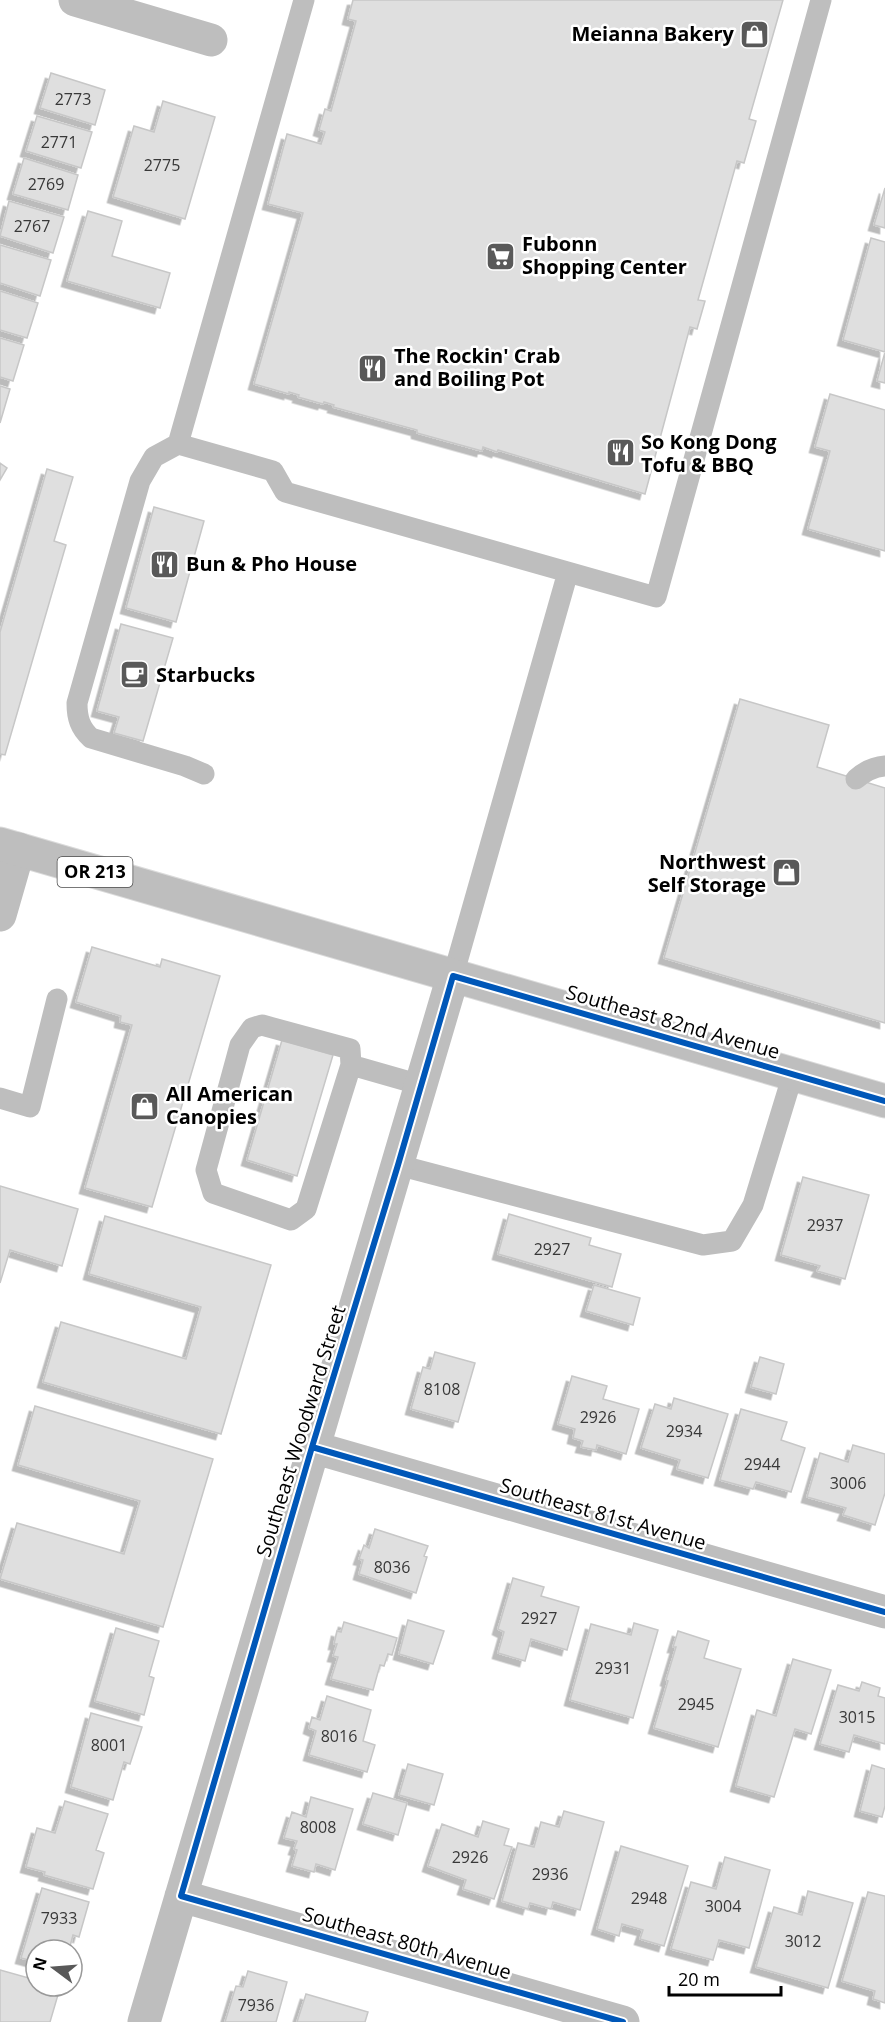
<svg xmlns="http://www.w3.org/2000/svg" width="885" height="2022" viewBox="0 0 885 2022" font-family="'Open Sans',sans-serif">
<defs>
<filter id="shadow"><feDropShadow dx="-5.5" dy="5.5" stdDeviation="0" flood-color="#0004"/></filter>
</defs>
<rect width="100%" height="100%" fill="#fff"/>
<path fill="#dfdfdf" stroke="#c7c7c7" stroke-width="1.5" filter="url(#shadow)" d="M 353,0 L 783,0 L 749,119 L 756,121 L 744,163 L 737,161 L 698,300 L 705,301 L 697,329 L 690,327 L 645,494 L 498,450 L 497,452 L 483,447 L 482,451 L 417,433 L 417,430 L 333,407 L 334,405 L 324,402 L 323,404 L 298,397 L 299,395 L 289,392 L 289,394 L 254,384 L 303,213 L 268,204 L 287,134 L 321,144 L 325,132 L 319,130 L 325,109 L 331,111 L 356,21 L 348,19 Z
M 51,73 L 105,90 L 95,125 L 40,108 Z
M 163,101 L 215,117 L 185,219 L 113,197 L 134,126 L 154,132 Z
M 37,116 L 92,132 L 81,168 L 26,151 Z
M 24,158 L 78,175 L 68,210 L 13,194 Z
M 885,188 L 885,228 L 874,225 Z
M 9,201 L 64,217 L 53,253 L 0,236 Z
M 88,211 L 122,221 L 112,256 L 170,273 L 160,308 L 67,281 Z
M 871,238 L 885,242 L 885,352 L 843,340 Z
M 0,245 L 51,260 L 40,296 L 0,283 Z
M 0,291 L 38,303 L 27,338 L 0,330 Z
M 0,338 L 24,345 L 13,381 L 0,377 Z
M 885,352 L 885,383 L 877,381 Z
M 0,386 L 10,389 L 0,423 Z
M 830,394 L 885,410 L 885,551 L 808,529 L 830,451 L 815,447 Z
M 0,463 L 7,468 L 0,480 Z
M 47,469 L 73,477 L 54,541 L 66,545 L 5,755 L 0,754 L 0,632 Z
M 154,507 L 204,521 L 176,622 L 126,608 Z
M 121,624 L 173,638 L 143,741 L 114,733 L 119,717 L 97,711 Z
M 740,699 L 829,725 L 817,767 L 885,788 L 885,1023 L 664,958 Z
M 92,947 L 160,967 L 162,959 L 220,976 L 152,1207 L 85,1188 L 132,1025 L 120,1022 L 121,1016 L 76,1002 Z
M 282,1040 L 333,1055 L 297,1176 L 247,1160 Z
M 803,1177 L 869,1195 L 845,1279 L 817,1271 L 820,1266 L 781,1255 Z
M 0,1186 L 78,1209 L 62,1266 L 10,1250 L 0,1283 Z
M 509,1214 L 591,1238 L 589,1245 L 621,1254 L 612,1287 L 498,1254 Z
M 105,1216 L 271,1265 L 221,1434 L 43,1382 L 61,1322 L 186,1359 L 201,1307 L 89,1274 Z
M 594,1285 L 640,1298 L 633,1325 L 586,1311 Z
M 435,1352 L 475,1363 L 458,1422 L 411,1409 L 423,1367 L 430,1369 Z
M 760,1357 L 784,1364 L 776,1394 L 751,1387 Z
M 572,1376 L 607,1386 L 603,1399 L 639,1409 L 626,1454 L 597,1445 L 596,1450 L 581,1447 L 583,1441 L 573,1438 L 575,1429 L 558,1424 Z
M 674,1398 L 728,1414 L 708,1478 L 677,1469 L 680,1460 L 641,1448 L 655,1404 L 671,1409 Z
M 35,1406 L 213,1459 L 163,1627 L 0,1579 L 17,1523 L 124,1554 L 140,1501 L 18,1465 Z
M 741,1409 L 787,1422 L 781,1440 L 805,1448 L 791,1492 L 756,1482 L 753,1489 L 720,1480 Z
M 853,1445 L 885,1454 L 885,1493 L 875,1525 L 843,1515 L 846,1508 L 807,1497 L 820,1453 L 848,1462 Z
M 375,1529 L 428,1546 L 424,1556 L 427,1557 L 416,1593 L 359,1574 L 363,1560 L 359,1559 L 364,1545 L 369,1548 Z
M 513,1578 L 544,1587 L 541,1596 L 579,1607 L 567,1650 L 531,1639 L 525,1661 L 498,1653 L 504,1632 L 498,1629 Z
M 408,1620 L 444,1631 L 433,1664 L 399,1654 Z
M 344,1622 L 397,1638 L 392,1655 L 388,1654 L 384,1666 L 380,1665 L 373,1690 L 331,1679 L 338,1657 L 333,1656 L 337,1644 L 334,1644 L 337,1631 L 341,1632 Z
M 634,1623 L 658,1630 L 633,1718 L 570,1700 L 591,1624 L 631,1635 Z
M 116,1628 L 159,1641 L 149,1676 L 154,1678 L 144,1715 L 95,1701 Z
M 678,1631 L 709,1641 L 704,1658 L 741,1669 L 718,1747 L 654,1728 L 668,1681 L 666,1680 L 676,1647 L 673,1647 Z
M 793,1659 L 831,1670 L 811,1734 L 795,1729 L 774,1797 L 736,1786 L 757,1710 L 776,1716 Z
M 862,1682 L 880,1688 L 878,1696 L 885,1698 L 885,1744 L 854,1735 L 849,1752 L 820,1744 L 838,1685 L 859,1691 Z
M 327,1696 L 371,1710 L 363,1741 L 375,1745 L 367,1772 L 309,1755 L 316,1731 L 309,1728 L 312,1717 L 320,1720 Z
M 91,1713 L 142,1727 L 130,1764 L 124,1762 L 113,1800 L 71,1787 Z
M 408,1764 L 443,1774 L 434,1805 L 399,1795 Z
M 872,1765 L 885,1769 L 885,1806 L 882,1817 L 860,1811 Z
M 373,1793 L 407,1803 L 398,1835 L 363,1824 Z
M 311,1797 L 353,1809 L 335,1870 L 316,1864 L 314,1872 L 292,1866 L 297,1850 L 294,1849 L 297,1841 L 284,1838 L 292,1812 L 306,1817 Z
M 65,1801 L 108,1814 L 96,1850 L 104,1853 L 93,1889 L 44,1875 L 45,1872 L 26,1867 L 37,1828 L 55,1833 Z
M 564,1811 L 604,1822 L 580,1910 L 553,1902 L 551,1909 L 530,1903 L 528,1909 L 502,1901 L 518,1843 L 534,1847 L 541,1822 L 559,1827 Z
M 483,1821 L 509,1829 L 504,1845 L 512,1847 L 494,1899 L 463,1889 L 466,1880 L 428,1866 L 442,1824 L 478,1837 Z
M 621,1846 L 688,1866 L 664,1946 L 640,1939 L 643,1930 L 622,1924 L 619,1936 L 597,1929 Z
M 725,1857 L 770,1870 L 749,1948 L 719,1940 L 713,1960 L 671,1949 L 691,1882 L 716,1889 Z
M 42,1888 L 89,1902 L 79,1937 L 73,1935 L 69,1950 L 36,1950 L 36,1962 L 21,1958 Z
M 808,1891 L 853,1903 L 828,1988 L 756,1967 L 774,1907 L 802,1915 Z
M 868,1892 L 885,1896 L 885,2003 L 873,1999 L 875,1991 L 842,1981 Z
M 0,1970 L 36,1980 L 36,1986 L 60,1988 L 50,2022 L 0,2022 Z
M 248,1971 L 287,1982 L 276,2022 L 225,2022 L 236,1986 L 243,1987 Z
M 306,1994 L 368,2012 L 365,2022 L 297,2022 Z"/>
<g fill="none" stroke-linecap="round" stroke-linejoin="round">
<defs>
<path id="primary" d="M 0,844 L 885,1101"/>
</defs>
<use href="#primary" stroke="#dbdbdb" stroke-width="35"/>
<path stroke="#bebebe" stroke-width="21" d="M 178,444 L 304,0
M 204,774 L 185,766 L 91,738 C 80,728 77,718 77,703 L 140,481 L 154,457 L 178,444 L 273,471 L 285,492 L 656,597 L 821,0
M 856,779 C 865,771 873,767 885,766
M 453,976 L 568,572
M 262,1025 L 350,1049 L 351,1065 L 306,1209 L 291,1220 L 213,1193 L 206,1170 L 240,1045 L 252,1028 Z
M 351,1065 L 421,1085
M 0,1098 L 30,1107 L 57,999
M 398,1165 L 703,1245 L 732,1241 L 753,1205 L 793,1074"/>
<path stroke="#bebebe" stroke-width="33" d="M 75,0 L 211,40
M 0,915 L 19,849
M 312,1447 L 885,1612
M 181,1896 L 623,2022
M 144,2022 L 453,976"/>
<use href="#primary" stroke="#bebebe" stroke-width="33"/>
<defs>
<path id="cycleway" d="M 312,1447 L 885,1612
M 623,2022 L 181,1896 L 312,1447 L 398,1165 L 453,976 L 885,1101"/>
</defs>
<use href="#cycleway" stroke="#fff" stroke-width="10"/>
<use href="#cycleway" stroke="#0057b8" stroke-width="6"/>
</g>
<defs>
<symbol id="shop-square" viewBox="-11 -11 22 22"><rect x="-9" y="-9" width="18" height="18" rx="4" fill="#595959" stroke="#fff"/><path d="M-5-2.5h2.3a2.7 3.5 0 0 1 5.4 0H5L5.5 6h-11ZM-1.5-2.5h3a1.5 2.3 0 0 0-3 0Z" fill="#fff"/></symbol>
<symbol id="supermarket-square" viewBox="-11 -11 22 22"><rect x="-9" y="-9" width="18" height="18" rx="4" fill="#595959" stroke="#fff"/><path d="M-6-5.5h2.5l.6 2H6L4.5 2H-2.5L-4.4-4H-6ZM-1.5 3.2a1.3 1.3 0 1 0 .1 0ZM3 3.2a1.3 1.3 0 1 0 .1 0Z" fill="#fff"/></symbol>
<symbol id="restaurant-square" viewBox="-11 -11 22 22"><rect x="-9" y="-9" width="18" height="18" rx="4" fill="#595959" stroke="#fff"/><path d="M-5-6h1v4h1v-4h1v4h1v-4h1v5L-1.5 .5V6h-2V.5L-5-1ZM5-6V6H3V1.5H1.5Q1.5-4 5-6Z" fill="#fff"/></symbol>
<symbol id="cafe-square" viewBox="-11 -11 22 22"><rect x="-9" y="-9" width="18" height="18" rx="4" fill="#595959" stroke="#fff"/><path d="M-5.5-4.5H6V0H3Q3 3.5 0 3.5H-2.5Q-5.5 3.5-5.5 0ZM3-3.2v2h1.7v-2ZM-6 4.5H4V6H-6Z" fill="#fff"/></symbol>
</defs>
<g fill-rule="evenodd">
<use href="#shop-square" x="738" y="18" width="33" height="33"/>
<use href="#supermarket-square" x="484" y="240" width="33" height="33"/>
<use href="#restaurant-square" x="356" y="352" width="33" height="33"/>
<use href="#restaurant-square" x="604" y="436" width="33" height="33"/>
<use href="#restaurant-square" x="148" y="548" width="33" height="33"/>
<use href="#cafe-square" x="118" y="658" width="33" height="33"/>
<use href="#shop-square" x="770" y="856" width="33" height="33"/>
<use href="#shop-square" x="128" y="1090" width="33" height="33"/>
</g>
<g text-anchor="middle" stroke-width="5" stroke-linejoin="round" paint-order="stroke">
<g font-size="16" fill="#383838">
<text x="73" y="105">2773</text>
<text x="59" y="148">2771</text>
<text x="162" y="171">2775</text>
<text x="46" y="190">2769</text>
<text x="32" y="232">2767</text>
<text x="825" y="1231">2937</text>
<text x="552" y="1255">2927</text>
<text x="442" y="1395">8108</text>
<text x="598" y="1423">2926</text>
<text x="684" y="1437">2934</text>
<text x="762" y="1470">2944</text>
<text x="848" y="1489">3006</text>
<text x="392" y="1573">8036</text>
<text x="539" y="1624">2927</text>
<text x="613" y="1674">2931</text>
<text x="696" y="1710">2945</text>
<text x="857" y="1723">3015</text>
<text x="339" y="1742">8016</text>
<text x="109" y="1751">8001</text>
<text x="318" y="1833">8008</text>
<text x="470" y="1863">2926</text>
<text x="550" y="1880">2936</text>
<text x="649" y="1904">2948</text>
<text x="723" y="1912">3004</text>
<text x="59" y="1924">7933</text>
<text x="803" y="1947">3012</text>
<text x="256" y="2011">7936</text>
</g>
<rect fill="#fff" stroke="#4c4c4c" stroke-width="1.5" x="57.5" y="857" width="75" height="30" rx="4.5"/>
<g font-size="18" font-weight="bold" fill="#000">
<text x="95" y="878">OR 213</text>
</g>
<g font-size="20" font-weight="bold" fill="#000" stroke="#fff" text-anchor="start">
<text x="734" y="41" text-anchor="end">Meianna Bakery</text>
<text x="522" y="251">Fubonn<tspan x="522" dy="23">Shopping Center</tspan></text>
<text x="394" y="363">The Rockin' Crab<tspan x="394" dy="23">and Boiling Pot</tspan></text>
<text x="641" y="449">So Kong Dong<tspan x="641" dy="23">Tofu &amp; BBQ</tspan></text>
<text x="186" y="571">Bun &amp; Pho House</text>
<text x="156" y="682">Starbucks</text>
<text x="766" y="869" text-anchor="end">Northwest<tspan x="766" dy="23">Self Storage</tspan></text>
<text x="166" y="1101">All American<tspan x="166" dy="23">Canopies</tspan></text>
</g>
<g font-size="20" fill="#000" stroke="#fff">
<text transform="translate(673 1022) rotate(16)" y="7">Southeast 82nd Avenue</text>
<text transform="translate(301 1431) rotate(-73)" y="7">Southeast Woodward Street</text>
<text transform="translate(603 1514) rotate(16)" y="7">Southeast 81st Avenue</text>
<text transform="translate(407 1943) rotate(16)" y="7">Southeast 80th Avenue</text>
</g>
</g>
<g transform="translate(54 1968) rotate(286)"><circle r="28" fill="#ffffff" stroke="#999999" stroke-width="1.5"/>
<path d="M0-4.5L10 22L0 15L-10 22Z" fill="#595959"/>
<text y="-9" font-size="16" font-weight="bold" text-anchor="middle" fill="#000000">N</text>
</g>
<path d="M669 1986v9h112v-9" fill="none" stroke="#000000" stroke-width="3"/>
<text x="678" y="1986" font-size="18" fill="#000000" stroke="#ffffff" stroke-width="4.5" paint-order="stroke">20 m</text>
</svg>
